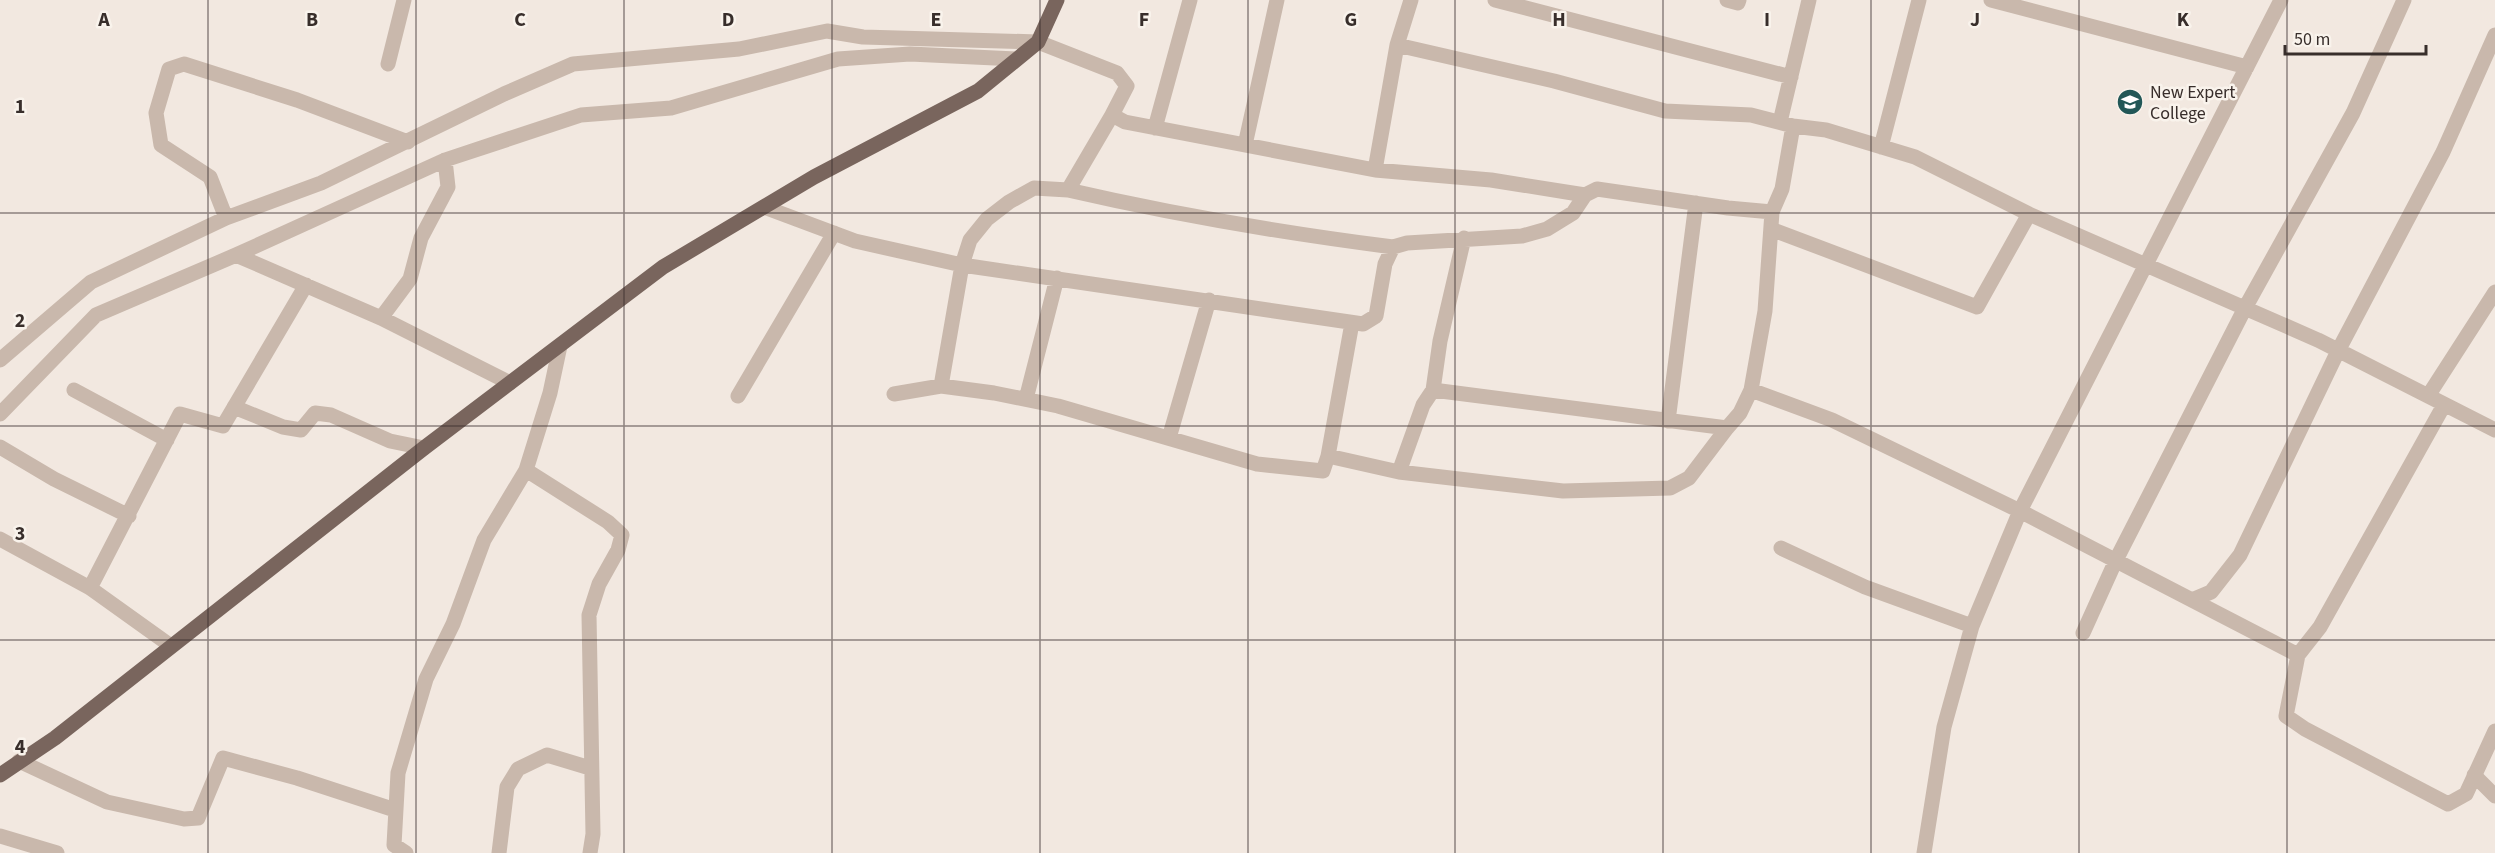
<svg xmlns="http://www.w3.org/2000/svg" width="2495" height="853" viewBox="0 0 2495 853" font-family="'Source Sans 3',sans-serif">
<rect width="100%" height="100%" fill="#f2e8e0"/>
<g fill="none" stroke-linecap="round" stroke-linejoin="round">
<path stroke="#c9b8ac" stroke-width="15" d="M 1495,0 L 1791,77
M 1727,0 L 1738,3 L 1739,0
M 1991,0 L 2247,67
M 2281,0 L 2020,511 L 2298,655 L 2286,716 L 2305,729 L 2448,804 L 2466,794 L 2495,731
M 1397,45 L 1554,81 L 1665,111 L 1751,115 L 1793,126
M 388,64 L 404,0
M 1112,115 L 1068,190 C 1176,215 1284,233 1393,247
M 1780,122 L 1809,0
M 1155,128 L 1190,0
M 1245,145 L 1277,0
M 1881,147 L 1919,0
M 1375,170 L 1491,180 L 1585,195
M 764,207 L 855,241 L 962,265 L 1363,324 L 1376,316 L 1385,264 L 1393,247 L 1407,243 L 1522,236 L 1547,229 L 1573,213 L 1585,195 L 1597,189 L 1728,208 L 1772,212 L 1782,189 L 1793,126 L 1826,130 L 1915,157 L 2029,214 L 2318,340 L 2495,430
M 226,218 L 210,177 L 161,145 L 156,113 L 169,69 L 184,64 L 297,100 L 408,142
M 1771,229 L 1977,307 L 2029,214
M 236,255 L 381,318 L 510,383
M 381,318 L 410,279 L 421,238 L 448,187 L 445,160
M 560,346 L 550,393 L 526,470 L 608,522 L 622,535 L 618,550 L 599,584 L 589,615 L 593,834 L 590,853
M 0,360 L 91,282 L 226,218 L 321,183 L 504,94 L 573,64 L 739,49 L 827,31 L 863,37 L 1038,42 L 1117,73 L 1127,86 L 1112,115 L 1125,122 L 1375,170 L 1397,45 L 1411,0
M 941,386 L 962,265 L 970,240 L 987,219 L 1009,202 L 1034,188 L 1068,190
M 74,390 L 167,440
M 1433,390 L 1440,341 L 1464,238
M 1751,390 L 1832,420 L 2020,511 L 1972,626 L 1944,727 L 1924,853
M 894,394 L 941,386 L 994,393 L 1058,406 L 1257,464 L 1323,471 L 1328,456 L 1352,323
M 738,396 L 834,233
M 2428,396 L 2495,292
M 1026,399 L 1057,278
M 234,407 L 283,427 L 301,430 L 315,413 L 331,415 L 390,441 L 424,448
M 0,414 L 96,315 L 236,255 L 445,160 L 581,115 L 671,108 L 838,59 L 910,54 L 1016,59
M 1668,421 L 1696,203
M 1169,438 L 1209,300
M 0,447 L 54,479 L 129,516
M 1328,456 L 1399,472 L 1563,491 L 1670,488 L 1689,478 L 1727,428
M 1399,472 L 1423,405 L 1433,390 L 1727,428 L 1740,413 L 1751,390 L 1765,311 L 1772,212
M 0,539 L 90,588 L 171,646
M 1781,548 L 1865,587 L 1972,626
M 90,588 L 180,414 L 223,426 L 306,285
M 2192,600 L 2211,592 L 2240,555 L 2338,351 L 2443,152 L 2495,35
M 2083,633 L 2116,560 L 2245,308 L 2353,113 L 2404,0
M 2298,655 L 2320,627 L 2444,405
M 19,761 L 107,802 L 184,819 L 198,818 L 223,758 L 297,778 L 395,810
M 2474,775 L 2495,796
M 0,836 L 57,853
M 406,853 L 394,845 L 398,773 L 426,679 L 453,624 L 484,540 L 526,470
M 499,853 L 507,787 L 518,769 L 547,755 L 590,768"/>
<path stroke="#79655d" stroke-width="15" d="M 0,775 L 55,738 L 424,448 L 663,267 L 814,177 L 978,91 L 1038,42 L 1057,0"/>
</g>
<path fill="none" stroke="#382e2b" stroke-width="1.5" stroke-opacity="0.55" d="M 208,0 L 208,853M 416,0 L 416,853M 624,0 L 624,853M 832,0 L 832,853M 1040,0 L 1040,853M 1248,0 L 1248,853M 1455,0 L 1455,853M 1663,0 L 1663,853M 1871,0 L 1871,853M 2079,0 L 2079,853M 2287,0 L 2287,853M 0,213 L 2495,213M 0,426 L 2495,426M 0,640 L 2495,640"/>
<defs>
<symbol id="university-disc" viewBox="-11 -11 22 22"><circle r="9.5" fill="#225757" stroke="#f9f3ec"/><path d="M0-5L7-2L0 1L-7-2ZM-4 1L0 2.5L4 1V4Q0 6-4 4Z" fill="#fff"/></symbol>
</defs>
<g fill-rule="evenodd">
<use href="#university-disc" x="2115" y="87" width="30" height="30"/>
</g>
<g text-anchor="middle" stroke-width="5" stroke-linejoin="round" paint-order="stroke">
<g font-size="18" fill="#382e2b" stroke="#f9f3ec" text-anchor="start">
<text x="2150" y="98">New Expert<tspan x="2150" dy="21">College</tspan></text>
</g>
</g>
<g font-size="20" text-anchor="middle" font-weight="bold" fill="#382e2b" stroke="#f9f3ec" stroke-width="5" stroke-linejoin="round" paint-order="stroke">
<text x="104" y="26">A</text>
<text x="312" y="26">B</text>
<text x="520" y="26">C</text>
<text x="728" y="26">D</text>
<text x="936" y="26">E</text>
<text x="1144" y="26">F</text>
<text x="1351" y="26">G</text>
<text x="1559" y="26">H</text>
<text x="1767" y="26">I</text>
<text x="1975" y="26">J</text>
<text x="2183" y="26">K</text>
<text x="20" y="113">1</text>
<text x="20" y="327">2</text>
<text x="20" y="540">3</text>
<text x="20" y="753">4</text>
</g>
<path d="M2285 45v9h141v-9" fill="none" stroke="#382e2b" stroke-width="3"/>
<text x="2294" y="45" font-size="18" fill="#382e2b" stroke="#f9f3ec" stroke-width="4.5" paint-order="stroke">50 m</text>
</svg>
